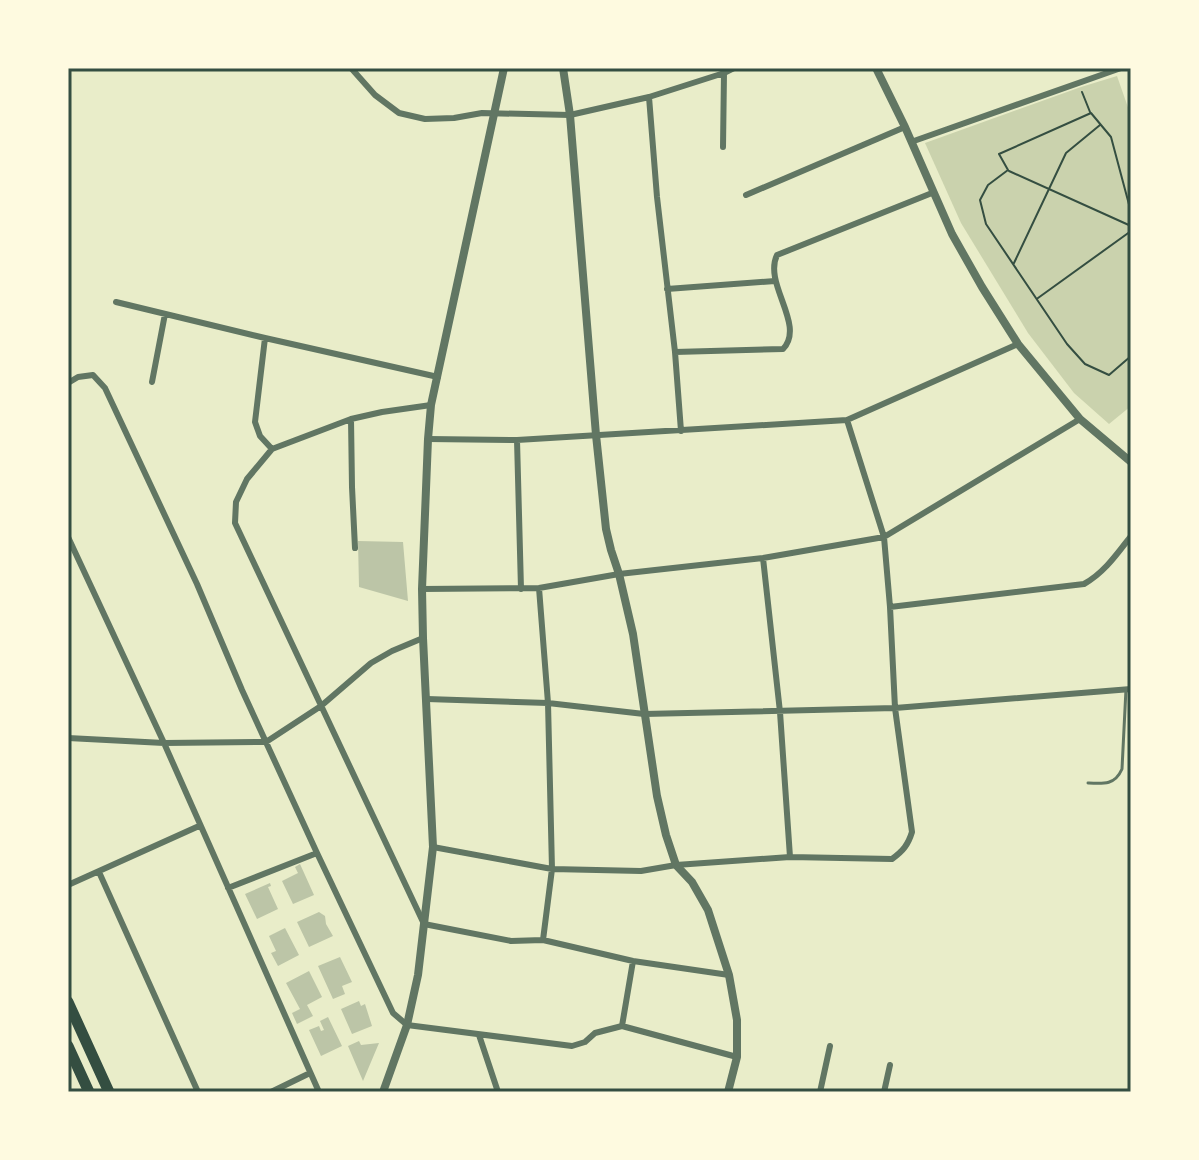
<svg xmlns="http://www.w3.org/2000/svg" width="1199" height="1160" viewBox="0 0 1199 1160" font-family="'Alegreya Sans',sans-serif">
<rect width="100%" height="100%" fill="#e9edc9"/>
<path fill="#cad2ad" d="M 1117,76 L 1131,116 L 1131,406 L 1109,424 L 1074,393 L 1028,333 L 961,223 L 925,143 L 1081,87 Z"/>
<path fill="#bcc5a7" d="M 358,541 L 403,542 L 408,601 L 359,587 Z
M 300,864 L 314,895 L 293,904 L 282,881 L 298,873 L 295,867 Z
M 270,883 L 271,886 L 268,887 L 278,909 L 257,919 L 245,894 Z
M 319,912 L 325,916 L 326,924 L 333,936 L 309,947 L 297,922 Z
M 285,928 L 299,955 L 278,966 L 271,953 L 276,951 L 269,936 Z
M 340,957 L 352,982 L 342,986 L 345,994 L 333,999 L 318,966 Z
M 309,971 L 322,997 L 307,1005 L 313,1016 L 297,1024 L 292,1013 L 300,1009 L 286,983 Z
M 359,1001 L 361,1006 L 365,1004 L 372,1026 L 352,1034 L 341,1009 Z
M 328,1017 L 342,1046 L 321,1056 L 309,1030 L 319,1026 L 321,1031 L 324,1030 L 320,1021 Z
M 359,1041 L 361,1045 L 379,1043 L 363,1081 L 348,1046 Z"/>
<g fill="none" stroke-linecap="round" stroke-linejoin="round">
<path stroke="#344e41" stroke-width="2" d="M 1082,92 L 1090,112
M 1009,171 L 1131,226
M 1131,212 L 1111,137 L 1091,113 L 999,154 L 1008,170 L 988,185 L 980,200 L 986,224 L 1067,344 L 1085,364 L 1109,375 L 1131,356
M 1014,263 L 1066,153 L 1100,125
M 1038,298 L 1131,231"/>
<path stroke="#617663" stroke-width="3" d="M 1088,783 C 1104,784 1115,785 1122,769 L 1126,689"/>
<path stroke="#617663" stroke-width="6" d="M 351,68 L 375,95 L 399,113 L 425,119 L 454,118 L 482,113 L 570,115 L 649,97 L 724,73 L 734,68
M 649,97 L 657,197 L 675,352 L 681,431
M 911,142 L 1121,68
M 723,147 L 724,73
M 746,195 L 905,127
M 667,289 L 775,281
M 116,302 L 265,338 L 438,377
M 265,338 L 255,422 L 260,436 L 272,449 L 247,479 L 236,502 L 235,523 L 424,924 L 511,941 L 543,940 L 633,961 L 729,975
M 675,352 L 783,349 C 806,325 763,284 777,255 L 932,193
M 152,382 L 165,314
M 68,383 L 78,377 L 93,375 L 105,388 L 197,584 L 242,690 L 317,853 L 393,1013 L 407,1025 L 572,1046 L 585,1042 L 595,1033 L 622,1026 L 737,1057
M 351,419 L 352,487 L 355,548
M 428,439 L 517,440 L 847,420 L 1018,344
M 517,440 L 521,589
M 272,449 L 351,419 L 382,412 L 431,405
M 68,537 L 164,743 L 319,1092
M 763,558 L 780,712 L 790,857
M 539,588 L 548,703 L 552,869 L 543,940
M 422,589 L 539,588 L 619,574 L 763,558 L 884,537 L 1080,419
M 890,607 L 1084,584 C 1104,573 1117,554 1131,536
M 427,699 L 548,703 L 644,714 L 895,708 L 1131,689
M 68,738 L 164,743 L 266,742 L 321,706 L 371,663 L 392,651 L 423,638
M 433,847 L 552,869 L 641,871 L 676,865 L 790,857 L 892,859 C 903,851 908,845 912,832 L 895,708 L 890,607 L 884,537 L 847,420
M 99,872 L 198,1092
M 68,885 L 199,826
M 228,888 L 317,853
M 622,1026 L 633,961
M 479,1035 L 498,1092
M 271,1092 L 310,1073
M 820,1092 L 830,1046
M 884,1092 L 890,1065"/>
<path stroke="#617663" stroke-width="8" d="M 563,68 L 570,115 L 596,435 L 606,529 L 611,550 L 619,574 L 633,634 L 657,796 L 666,835 L 676,865 L 692,882 L 708,910 L 729,975 L 737,1020 L 737,1057 L 728,1092
M 876,68 L 905,127 L 952,234 L 982,287 L 1018,344 L 1080,419 L 1131,462
M 383,1092 L 407,1025 L 418,975 L 433,847 L 423,638 L 422,589 L 428,439 L 431,405 L 504,68"/>
<path stroke="#344e41" stroke-width="11" d="M 68,1002 L 109,1092
M 68,1046 L 89,1092"/>
</g>
<rect width="1199" height="1160" fill="none" stroke="#fefae0" stroke-width="140"/>
<rect x="70" y="70" width="1059" height="1020" fill="none" stroke="#344e41" stroke-width="3"/>
</svg>
